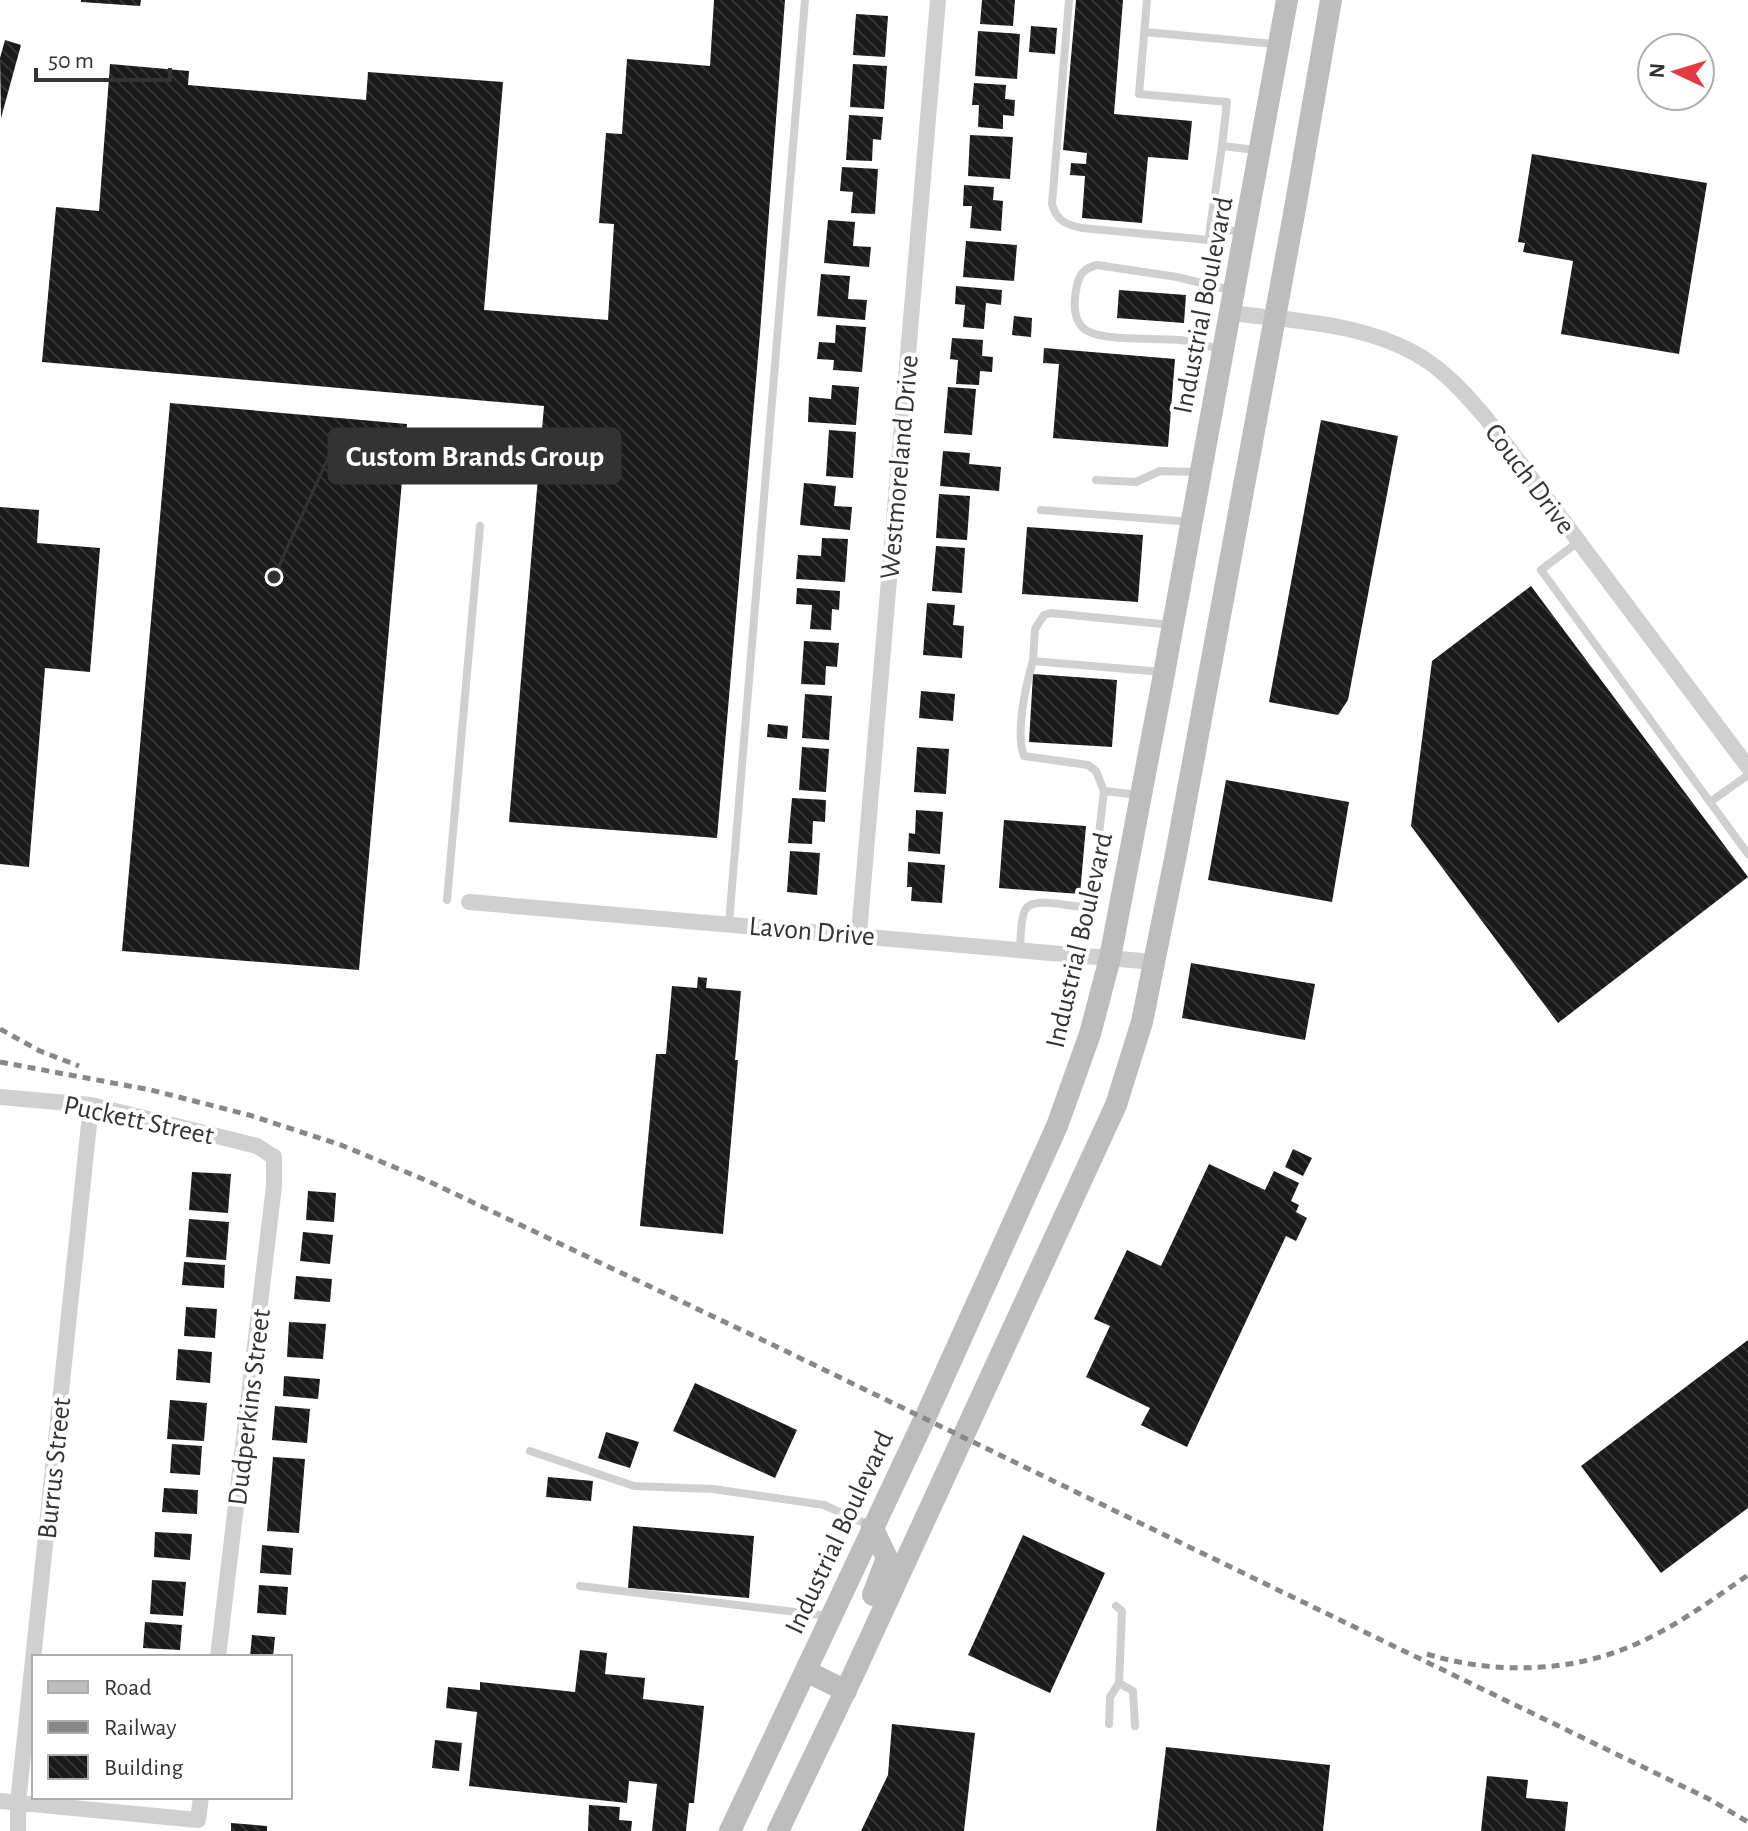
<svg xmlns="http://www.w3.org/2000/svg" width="1748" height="1831" viewBox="0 0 1748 1831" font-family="'Alegreya Sans',sans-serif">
<defs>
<pattern id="building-back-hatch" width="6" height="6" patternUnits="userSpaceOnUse" patternTransform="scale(2)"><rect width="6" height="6" fill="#1a1a1a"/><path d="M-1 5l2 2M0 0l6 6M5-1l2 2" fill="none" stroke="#333"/></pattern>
</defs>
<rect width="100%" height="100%" fill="#fff"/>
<path fill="url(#building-back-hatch)" d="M 81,0 L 141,0 L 140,6 L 81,2 Z
M 714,0 L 785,0 L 760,333 L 717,838 L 509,822 L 544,406 L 42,362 L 56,207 L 99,211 L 110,64 L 189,71 L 188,85 L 366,100 L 368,72 L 503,82 L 484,310 L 608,320 L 614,224 L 599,223 L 606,133 L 622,134 L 627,59 L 710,66 Z
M 982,0 L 1015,0 L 1013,26 L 980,24 Z
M 1076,0 L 1123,0 L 1114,114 L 1192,121 L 1188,160 L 1148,157 L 1142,223 L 1082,218 L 1085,176 L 1070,175 L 1071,163 L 1086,164 L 1087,153 L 1063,150 Z
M 856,14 L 888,16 L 885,57 L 853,55 Z
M 1031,26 L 1057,28 L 1055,54 L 1029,52 Z
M 978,31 L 1020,34 L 1017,79 L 975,76 Z
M 5,40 L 21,45 L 1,118 L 0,58 Z
M 853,64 L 887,66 L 884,109 L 850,107 Z
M 974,83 L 1006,85 L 1005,99 L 1015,100 L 1014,116 L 1003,115 L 1003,129 L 978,127 L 979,105 L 972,105 Z
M 849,115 L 883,117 L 881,140 L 873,139 L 872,161 L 846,160 Z
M 970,135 L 1013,137 L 1010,179 L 968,176 Z
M 1532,154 L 1707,183 L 1679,354 L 1561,334 L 1573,261 L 1523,252 L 1525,243 L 1518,242 Z
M 842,167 L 878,169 L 875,214 L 851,213 L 853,192 L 840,191 Z
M 964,185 L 994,187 L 993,200 L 1003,201 L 1001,231 L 970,228 L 972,206 L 963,206 Z
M 828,220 L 855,222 L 853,246 L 871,247 L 869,267 L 824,263 Z
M 966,241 L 1017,245 L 1014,281 L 963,277 Z
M 821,274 L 850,276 L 848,299 L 867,300 L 865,320 L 817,316 Z
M 956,286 L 1002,290 L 1001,305 L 986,303 L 984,329 L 963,327 L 965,305 L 955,304 Z
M 1119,290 L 1186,295 L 1184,323 L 1117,318 Z
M 1014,316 L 1032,318 L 1031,337 L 1012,335 Z
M 836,325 L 866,327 L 862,372 L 833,370 L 834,360 L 817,359 L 819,342 L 835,343 Z
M 952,338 L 983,340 L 982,356 L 993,357 L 992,372 L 980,371 L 979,385 L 956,384 L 958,360 L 950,359 Z
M 1044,348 L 1175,359 L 1168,447 L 1053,438 L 1059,364 L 1043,363 Z
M 832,385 L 859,387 L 856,425 L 808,422 L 809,397 L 831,399 Z
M 948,387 L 976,389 L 972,435 L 944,433 Z
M 170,403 L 407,424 L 359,970 L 122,951 Z
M 1321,420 L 1398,436 L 1348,700 L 1338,715 L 1269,702 Z
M 829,430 L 856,432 L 853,478 L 826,476 Z
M 943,451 L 970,453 L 969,464 L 1001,467 L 999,491 L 940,486 Z
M 804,483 L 836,486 L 834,506 L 852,507 L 850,530 L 800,525 Z
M 939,494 L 970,496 L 967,540 L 936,538 Z
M 0,507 L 39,510 L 37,543 L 100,548 L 90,672 L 45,668 L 29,867 L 0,864 Z
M 1027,527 L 1143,535 L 1138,602 L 1022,594 Z
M 822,538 L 848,539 L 845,582 L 796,579 L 798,555 L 821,556 Z
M 936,546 L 965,548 L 962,593 L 932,591 Z
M 1531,586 L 1748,877 L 1558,1023 L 1411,826 L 1432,661 Z
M 797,588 L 840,591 L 839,610 L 832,609 L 831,630 L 810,629 L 812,605 L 796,604 Z
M 927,603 L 955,605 L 953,625 L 964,626 L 962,658 L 923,655 Z
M 804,641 L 839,643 L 837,667 L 826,666 L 825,685 L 801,684 Z
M 1033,674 L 1117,680 L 1112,747 L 1029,742 Z
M 921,691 L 955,694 L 953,721 L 919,718 Z
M 805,694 L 832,696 L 829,740 L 802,738 Z
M 768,724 L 788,726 L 787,739 L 767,737 Z
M 802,747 L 829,749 L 826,792 L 799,790 Z
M 917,747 L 949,749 L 946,794 L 914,792 Z
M 1226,780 L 1349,802 L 1332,902 L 1208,880 Z
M 792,798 L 826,800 L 825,822 L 813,821 L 812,844 L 788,843 Z
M 916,810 L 943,812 L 940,854 L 908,851 L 909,833 L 915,834 Z
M 1004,820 L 1086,826 L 1080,894 L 999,888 Z
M 790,851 L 820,853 L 817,895 L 787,892 Z
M 908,862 L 945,865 L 942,903 L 911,901 L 912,887 L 907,887 Z
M 1191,963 L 1315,984 L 1305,1040 L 1182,1018 Z
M 698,977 L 707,978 L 706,988 L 741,991 L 735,1060 L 738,1060 L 723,1234 L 640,1226 L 656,1054 L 666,1054 L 672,986 L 697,988 Z
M 1293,1149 L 1312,1158 L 1303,1176 L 1285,1167 Z
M 1209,1164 L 1265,1190 L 1274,1171 L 1299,1183 L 1291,1201 L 1299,1205 L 1296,1212 L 1307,1218 L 1296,1241 L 1286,1236 L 1187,1447 L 1141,1425 L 1150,1408 L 1086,1377 L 1110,1326 L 1094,1319 L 1127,1250 L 1161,1266 Z
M 192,1172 L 231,1174 L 228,1213 L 189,1210 Z
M 308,1191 L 336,1193 L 334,1222 L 306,1220 Z
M 189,1219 L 229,1222 L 226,1260 L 186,1257 Z
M 303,1232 L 333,1235 L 330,1264 L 300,1261 Z
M 184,1262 L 225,1265 L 224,1288 L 182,1285 Z
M 296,1276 L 332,1279 L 330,1302 L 294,1299 Z
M 186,1307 L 217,1309 L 215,1338 L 184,1336 Z
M 289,1322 L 326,1324 L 323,1359 L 287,1357 Z
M 1748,1340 L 1748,1508 L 1661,1573 L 1581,1466 Z
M 178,1349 L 212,1352 L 210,1383 L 176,1380 Z
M 284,1376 L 320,1379 L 318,1399 L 283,1396 Z
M 695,1383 L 797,1430 L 775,1478 L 673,1431 Z
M 170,1400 L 207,1403 L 204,1441 L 167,1439 Z
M 275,1406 L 310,1409 L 307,1443 L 272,1440 Z
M 606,1432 L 639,1442 L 630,1468 L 598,1458 Z
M 172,1444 L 202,1446 L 200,1475 L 170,1473 Z
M 273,1457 L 305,1459 L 299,1533 L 267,1531 Z
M 548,1477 L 593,1481 L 591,1501 L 546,1497 Z
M 164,1488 L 198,1490 L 197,1514 L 162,1512 Z
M 633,1526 L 754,1536 L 749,1598 L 628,1588 Z
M 155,1532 L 192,1534 L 190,1560 L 154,1557 Z
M 1023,1535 L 1105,1573 L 1050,1693 L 968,1655 Z
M 262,1545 L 293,1548 L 291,1575 L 260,1573 Z
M 152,1580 L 186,1582 L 183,1616 L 150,1614 Z
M 259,1585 L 288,1587 L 286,1615 L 257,1613 Z
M 145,1622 L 182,1625 L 180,1650 L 143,1648 Z
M 252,1635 L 275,1637 L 273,1657 L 250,1657 Z
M 580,1650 L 607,1653 L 605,1674 L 645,1678 L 643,1699 L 704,1706 L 694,1803 L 689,1803 L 686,1831 L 652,1831 L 657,1784 L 629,1781 L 627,1803 L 469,1786 L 477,1712 L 446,1708 L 448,1687 L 480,1690 L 480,1682 L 575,1692 Z
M 892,1724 L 975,1733 L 964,1831 L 861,1831 L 888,1775 Z
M 435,1740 L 462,1743 L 459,1771 L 432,1768 Z
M 1166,1747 L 1330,1765 L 1323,1831 L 1156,1831 Z
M 1487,1776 L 1528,1780 L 1526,1798 L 1568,1802 L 1565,1831 L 1481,1831 Z
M 589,1805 L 620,1807 L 619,1820 L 632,1821 L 631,1831 L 588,1831 Z
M 231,1823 L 267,1826 L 267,1831 L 231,1831 Z"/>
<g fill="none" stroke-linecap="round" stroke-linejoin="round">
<path stroke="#d0d0d0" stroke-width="8" d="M 1069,0 L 1052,204 C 1056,220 1066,225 1082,228 L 1209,240 L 1210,228
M 1147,0 L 1139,94 L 1227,102 L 1222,146 L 1256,150
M 1145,32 L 1275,44
M 1222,146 L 1210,228 L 1241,232
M 1222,350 C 1208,346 1194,342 1180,340 C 1157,337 1097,343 1082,327 C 1072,316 1074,298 1077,285 C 1080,273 1085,268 1097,265 L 1177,277 L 1234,291
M 1096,480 L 1136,482 L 1160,471 L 1200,472
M 1041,510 L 1191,522
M 1578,542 L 1541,570 L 1710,802 L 1748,775
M 1162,672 L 1033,661 L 1035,629 L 1044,615 L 1051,613 L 1172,625
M 1104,791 L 1139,795
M 1710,802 L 1748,854
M 447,900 L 480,526
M 729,923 L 805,0
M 1020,949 C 1021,938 1020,920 1025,910 C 1032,895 1073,908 1088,907 L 1091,903 L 1104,791 L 1096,771 L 1088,765 L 1024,756 C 1015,733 1026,684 1033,661
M 530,1451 L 634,1486 L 713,1489 L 824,1505 L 871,1526
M 580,1586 L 829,1616
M 1119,1683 L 1133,1691 L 1135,1726
M 1109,1724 L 1110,1697 L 1119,1683 L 1122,1611 L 1116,1606"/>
<path stroke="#d0d0d0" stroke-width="16" d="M 1231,313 C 1295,321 1366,323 1423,358 C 1448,374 1467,396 1486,418 L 1748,767
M 469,902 L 1154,962
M 859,934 L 938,0
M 0,1097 L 91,1105 L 257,1146 L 274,1157 L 274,1186 L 218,1657
M 0,1801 L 198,1820 L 201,1797
M 18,1831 L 18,1803 L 91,1105"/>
<path stroke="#bdbdbd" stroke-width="22" d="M 872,1527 L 887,1558 L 873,1595
M 806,1671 L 846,1691
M 730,1831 L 925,1418 L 1057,1126 L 1090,1034 L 1110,958 L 1161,690 L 1287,0
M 778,1831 L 854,1673 L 1116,1105 L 1142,1022 L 1177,849 L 1294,214 L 1331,0"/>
<path stroke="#888" stroke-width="5" stroke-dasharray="8 6" stroke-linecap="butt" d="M 0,1029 L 40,1051 L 79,1066
M 0,1062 L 151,1090 L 249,1115 L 341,1145 L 430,1182 L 769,1343 L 1709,1799 L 1748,1822
M 1427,1654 C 1485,1672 1552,1673 1610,1654 C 1660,1638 1705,1605 1748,1575"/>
</g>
<g text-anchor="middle" stroke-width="8" stroke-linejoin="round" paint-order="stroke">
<g font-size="28" fill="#333" stroke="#fff">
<text transform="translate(1202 305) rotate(-79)" y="10">Industrial Boulevard</text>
<text transform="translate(898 467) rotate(-85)" y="10">Westmoreland Drive</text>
<text transform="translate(1531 478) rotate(53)" y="10">Couch Drive</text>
<text transform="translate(812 930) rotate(5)" y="10">Lavon Drive</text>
<text transform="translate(1078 940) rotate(-77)" y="10">Industrial Boulevard</text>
<text transform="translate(139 1119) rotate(12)" y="10">Puckett Street</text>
<text transform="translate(248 1407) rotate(-83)" y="10">Dudperkins Street</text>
<text transform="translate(53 1468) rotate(-84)" y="10">Burrus Street</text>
<text transform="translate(838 1532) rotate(-65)" y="10">Industrial Boulevard</text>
</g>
</g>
<path fill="none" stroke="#333" stroke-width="3" d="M274 577L329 456"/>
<circle fill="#333" stroke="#fff" stroke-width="3" cx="274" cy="577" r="8"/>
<rect fill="#333" stroke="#333" stroke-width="3" x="329" y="429" width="291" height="54" rx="8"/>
<g font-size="30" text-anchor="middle" font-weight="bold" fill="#fff">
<text x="475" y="466">Custom Brands Group</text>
</g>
<rect x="32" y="1655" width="260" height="144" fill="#ffffff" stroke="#adadad" stroke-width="2"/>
<rect x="48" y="1681" width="40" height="12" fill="#bdbdbd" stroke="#adadad" stroke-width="2"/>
<text x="104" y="1695" font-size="24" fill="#333333">Road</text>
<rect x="48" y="1721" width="40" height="12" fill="#888888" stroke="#adadad" stroke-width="2"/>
<text x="104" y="1735" font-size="24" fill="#333333">Railway</text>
<rect x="48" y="1755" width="40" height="24" fill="url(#building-back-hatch)" stroke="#adadad" stroke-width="2"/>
<text x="104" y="1775" font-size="24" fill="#333333">Building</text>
<g transform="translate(1676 72) rotate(274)"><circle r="38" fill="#ffffff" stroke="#adadad" stroke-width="2"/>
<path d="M0-6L14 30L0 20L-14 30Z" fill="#e63946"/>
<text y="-12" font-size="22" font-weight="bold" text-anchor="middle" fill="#333333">N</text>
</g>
<path d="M36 68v12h134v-12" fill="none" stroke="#333333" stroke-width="4"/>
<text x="48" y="68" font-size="24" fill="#333333" stroke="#ffffff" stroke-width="6" paint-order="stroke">50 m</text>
</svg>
